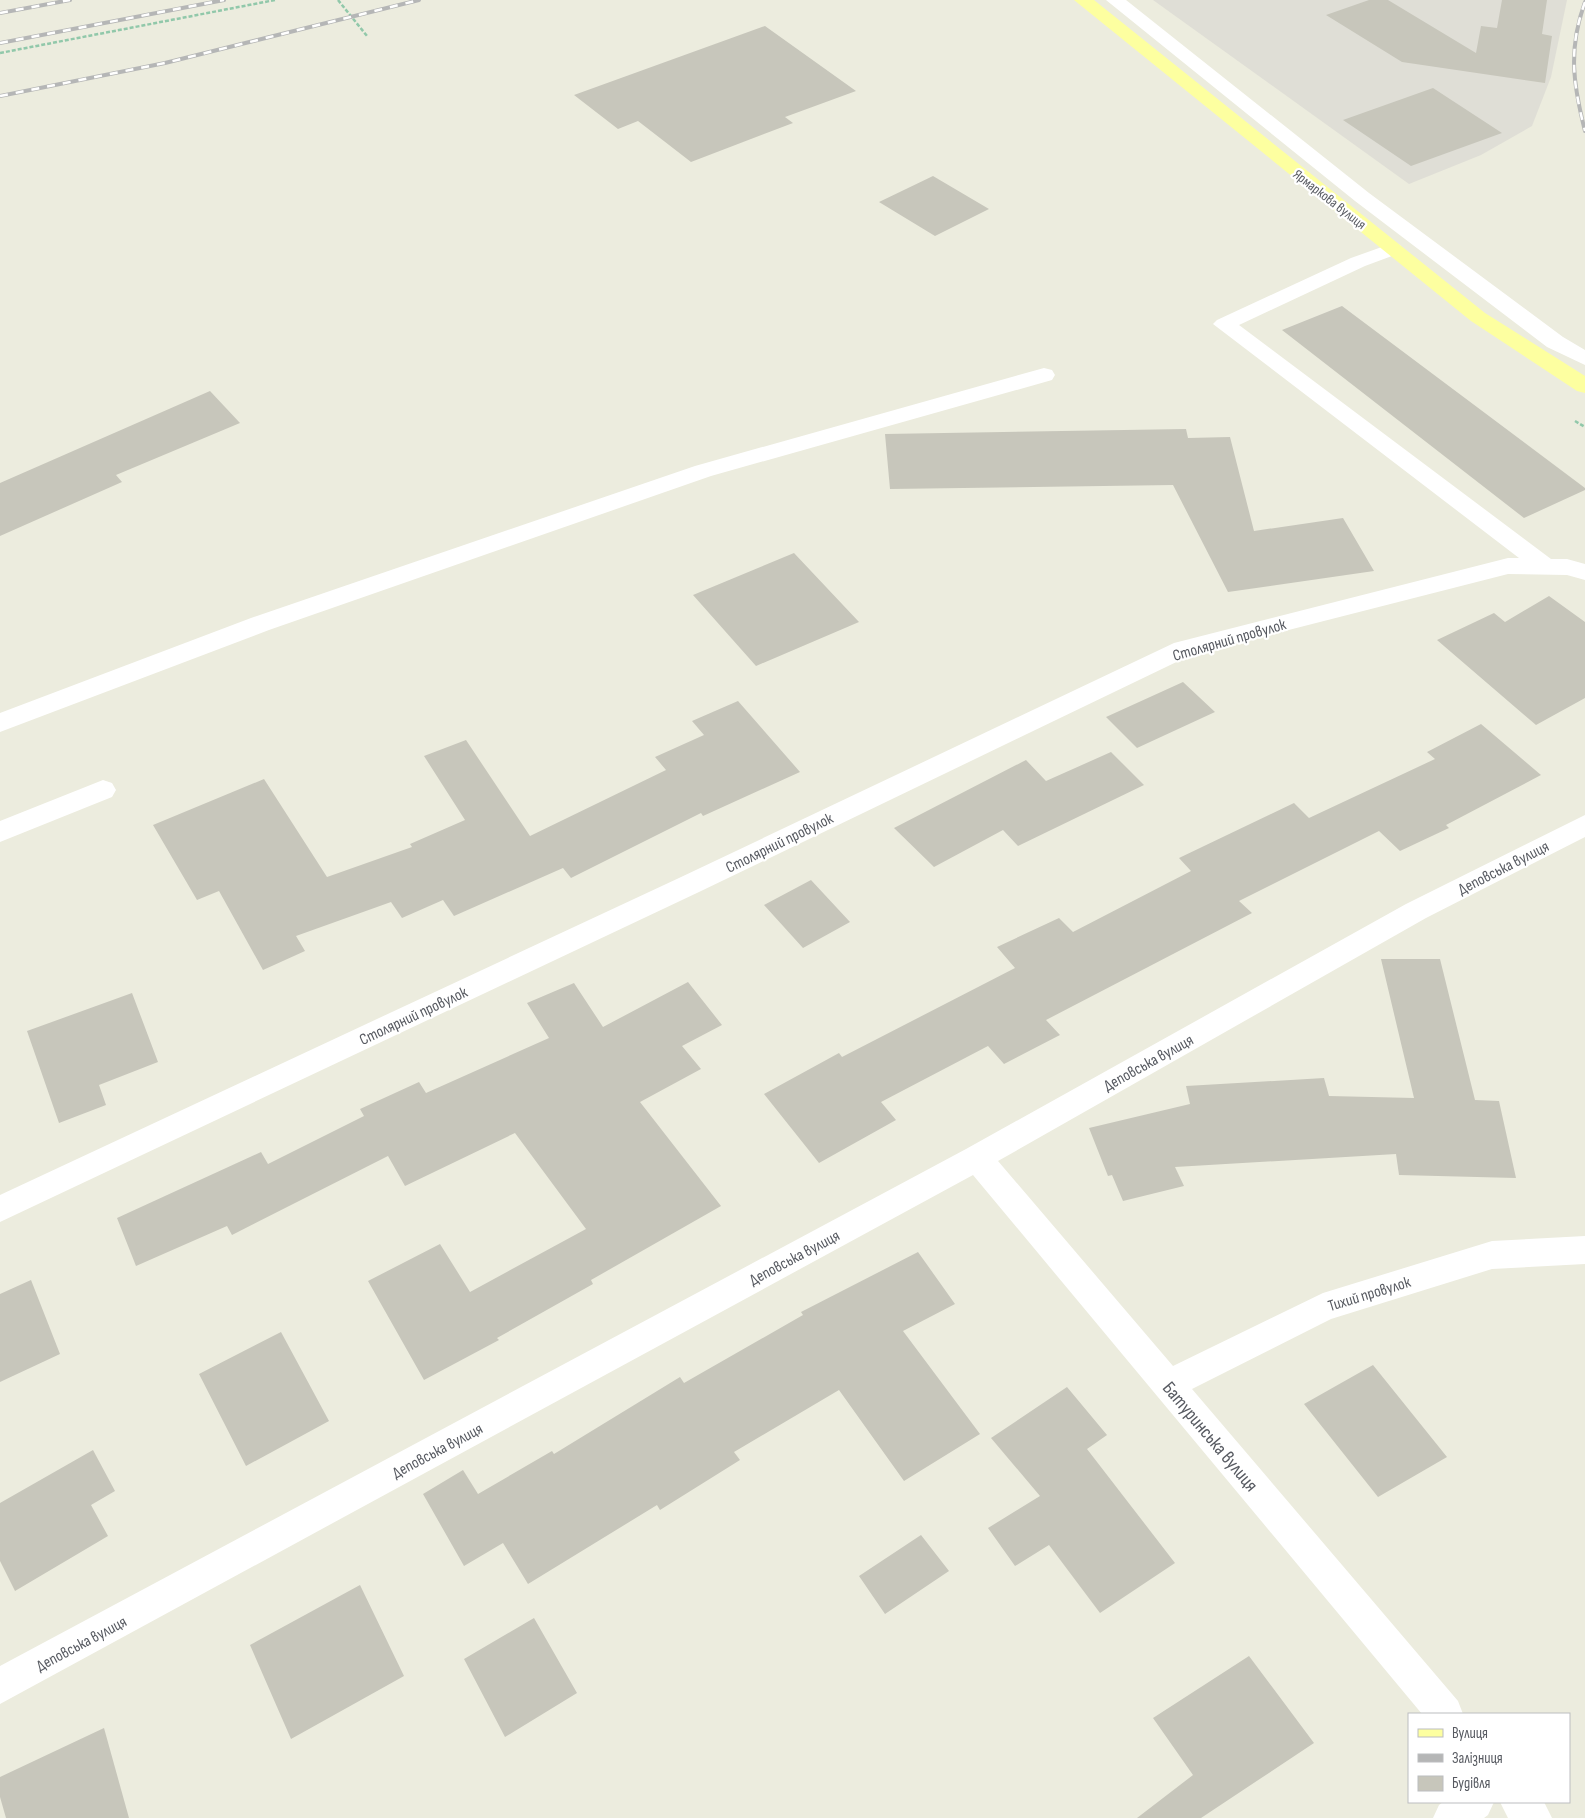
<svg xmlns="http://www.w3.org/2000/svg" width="1585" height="1818" viewBox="0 0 1585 1818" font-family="'Sofia Sans Condensed',sans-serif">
<rect width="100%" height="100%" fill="#ececde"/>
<path fill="#dfded6" d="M 1153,0 L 1567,0 L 1551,77 L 1532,126 L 1481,155 L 1409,184 Z"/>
<path fill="#c7c6bb" d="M 1369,0 L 1388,0 L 1476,53 L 1481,26 L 1497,28 L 1502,0 L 1547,0 L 1542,34 L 1552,36 L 1545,83 L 1402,62 L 1326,15 Z
M 765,26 L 856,91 L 785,117 L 793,123 L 691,162 L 638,121 L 618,129 L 574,95 Z
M 1433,88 L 1502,133 L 1411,166 L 1343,120 Z
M 933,176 L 989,209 L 935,236 L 879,202 Z
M 1342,306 L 1585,488 L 1585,490 L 1524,518 L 1282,330 Z
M 210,391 L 240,423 L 116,475 L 122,482 L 0,536 L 0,483 Z
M 1186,429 L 1188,438 L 1230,437 L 1254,531 L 1343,518 L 1374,571 L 1228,592 L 1173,485 L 890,489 L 885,434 Z
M 794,553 L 859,622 L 756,666 L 693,595 Z
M 1549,596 L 1585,622 L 1585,698 L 1536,725 L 1437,640 L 1494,613 L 1505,622 Z
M 1183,682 L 1215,712 L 1137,748 L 1106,717 Z
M 738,701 L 800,772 L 703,816 L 701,813 L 571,878 L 563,868 L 454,916 L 443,900 L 402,918 L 391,902 L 296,936 L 305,951 L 263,970 L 219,891 L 197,900 L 153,825 L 264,779 L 327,877 L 412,847 L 410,844 L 465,820 L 424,756 L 466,740 L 530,836 L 666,770 L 655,757 L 704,735 L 692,721 Z
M 1481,724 L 1541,775 L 1446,825 L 1449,828 L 1400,851 L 1379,831 L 1239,901 L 1252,913 L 1046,1020 L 1060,1035 L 1004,1064 L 988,1046 L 881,1102 L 896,1120 L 819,1163 L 764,1094 L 839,1053 L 842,1057 L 1015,968 L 997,947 L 1059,918 L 1073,932 L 1191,871 L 1179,858 L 1294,803 L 1309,818 L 1435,759 L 1427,752 Z
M 1111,752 L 1144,785 L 1018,846 L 1003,830 L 934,867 L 894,828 L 1026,760 L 1046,781 Z
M 811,880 L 850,922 L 803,948 L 764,905 Z
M 1381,959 L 1440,959 L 1475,1100 L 1499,1101 L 1516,1178 L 1399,1175 L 1396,1154 L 1175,1167 L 1184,1186 L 1123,1201 L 1112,1175 L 1108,1176 L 1089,1128 L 1190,1104 L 1186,1086 L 1324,1078 L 1329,1096 L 1414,1098 Z
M 688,982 L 722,1025 L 682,1046 L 701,1069 L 640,1102 L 721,1206 L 591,1280 L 593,1284 L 497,1338 L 499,1340 L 424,1380 L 368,1281 L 440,1244 L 470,1292 L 586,1229 L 515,1133 L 405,1186 L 388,1156 L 232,1235 L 227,1226 L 136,1266 L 117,1218 L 261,1152 L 268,1164 L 364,1116 L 360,1109 L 419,1082 L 426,1093 L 549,1038 L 527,1003 L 574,983 L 603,1027 Z
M 132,993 L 158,1062 L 99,1085 L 106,1105 L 59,1123 L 27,1031 Z
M 918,1252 L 955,1304 L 903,1331 L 980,1434 L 904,1481 L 839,1390 L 734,1452 L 740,1460 L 660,1510 L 657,1505 L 528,1584 L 503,1543 L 464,1566 L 423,1494 L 463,1470 L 478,1494 L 552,1451 L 554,1454 L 680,1377 L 684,1383 L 803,1315 L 801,1312 Z
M 31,1280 L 60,1354 L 0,1382 L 0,1294 Z
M 281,1332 L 329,1421 L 246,1466 L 199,1374 Z
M 1373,1365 L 1447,1457 L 1378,1497 L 1304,1404 Z
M 1067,1387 L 1107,1435 L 1087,1449 L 1175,1563 L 1100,1613 L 1049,1545 L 1015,1566 L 988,1528 L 1040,1496 L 991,1438 Z
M 93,1450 L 115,1491 L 91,1505 L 108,1536 L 15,1591 L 0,1561 L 0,1503 Z
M 921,1535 L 949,1571 L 885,1614 L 859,1576 Z
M 360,1585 L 404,1676 L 291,1739 L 250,1645 Z
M 534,1618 L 577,1693 L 505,1737 L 464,1659 Z
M 1249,1656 L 1314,1743 L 1201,1818 L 1137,1818 L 1193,1775 L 1153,1718 Z
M 104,1728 L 129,1818 L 6,1818 L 0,1797 L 0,1777 Z"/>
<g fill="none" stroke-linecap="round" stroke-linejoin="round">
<path stroke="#91c8aa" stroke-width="2.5" stroke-dasharray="4 2" stroke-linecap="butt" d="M 338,0 L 367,36
M 0,53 L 275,0
M 1575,421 L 1585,427"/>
<path fill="#fff" fill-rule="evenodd" d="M 1106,0 L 1126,0 L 1369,193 L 1563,337 L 1585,350 L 1585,365 L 1547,347 L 1355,201 Z
M 1393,243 L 1400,245 L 1403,249 L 1400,253 L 1365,266 L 1239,325 L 1551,559 L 1567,559 L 1585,564 L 1585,580 L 1567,575 L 1508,574 L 1191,655 L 699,892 L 0,1222 L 0,1195 L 679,878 L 1174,643 L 1508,558 L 1519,558 L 1213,324 L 1217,320 L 1351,258 Z
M 1044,368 L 1052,370 L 1055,375 L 1052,380 L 711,476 L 269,630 L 0,732 L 0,713 L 251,618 L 695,466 Z
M 103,780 L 112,783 L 116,790 L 112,797 L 0,842 L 0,821 Z
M 1585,815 L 1585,837 L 1426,918 L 998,1161 L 1173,1366 L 1323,1293 L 1492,1241 L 1585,1236 L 1585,1264 L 1492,1269 L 1331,1319 L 1192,1389 L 1458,1701 L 1463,1714 L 1422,1714 L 973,1175 L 0,1704 L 0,1666 L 966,1149 L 1406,904 Z
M 1443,1802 L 1494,1802 L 1488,1815 L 1484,1818 L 1433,1818 L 1439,1805 Z
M 1500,1802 L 1544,1802 L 1552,1818 L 1508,1818 Z"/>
<path fill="#fdffa0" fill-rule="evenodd" d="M 1074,0 L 1094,0 L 1485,313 L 1585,376 L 1585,393 L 1577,391 L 1471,321 Z"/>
<defs>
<path id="rail" d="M 1585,2 C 1568,49 1573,84 1585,131
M 0,13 L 70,0
M 0,43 L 224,0
M 0,96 L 165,63 L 419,0"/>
</defs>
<use href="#rail" stroke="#b5b6b6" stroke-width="4"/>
<use href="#rail" stroke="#fff" stroke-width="2.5" stroke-dasharray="8" stroke-linecap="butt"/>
</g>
<g text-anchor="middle" stroke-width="4.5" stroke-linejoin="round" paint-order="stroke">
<g font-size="14" fill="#575a61" stroke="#fff">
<text transform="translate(1330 199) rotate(38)" y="5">Ярмаркова вулиця</text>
</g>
<g font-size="16" fill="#575a61" stroke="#fff">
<text transform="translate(1229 639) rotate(-16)" y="6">Столярний провулок</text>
<text transform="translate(779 842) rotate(-26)" y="6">Столярний провулок</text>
<text transform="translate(1503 867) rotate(-27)" y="6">Деповська вулиця</text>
<text transform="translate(413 1015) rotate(-25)" y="6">Столярний провулок</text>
<text transform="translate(1148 1062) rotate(-29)" y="6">Деповська вулиця</text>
<text transform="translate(794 1257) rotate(-28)" y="6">Деповська вулиця</text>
<text transform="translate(1369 1293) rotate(-17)" y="6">Тихий провулок</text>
<text transform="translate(437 1450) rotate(-28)" y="6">Деповська вулиця</text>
<text transform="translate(81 1643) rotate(-28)" y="6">Деповська вулиця</text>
</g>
<g font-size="19" fill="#575a61" stroke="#fff">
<text transform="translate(1211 1436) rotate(50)" y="7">Батуринська вулиця</text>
</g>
</g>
<rect x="1408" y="1713" width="162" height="90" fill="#ffffff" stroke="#bcbdc0"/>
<rect x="1418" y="1729" width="25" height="8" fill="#fdffa0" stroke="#bcbdc0"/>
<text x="1452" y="1738" font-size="15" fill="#575a61">Вулиця</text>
<rect x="1418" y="1754" width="25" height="8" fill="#b5b6b6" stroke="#bcbdc0"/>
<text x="1452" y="1763" font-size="15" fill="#575a61">Залізниця</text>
<rect x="1418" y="1776" width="25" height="15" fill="#c7c6bb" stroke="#bcbdc0"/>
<text x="1452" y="1788" font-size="15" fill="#575a61">Будівля</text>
</svg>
